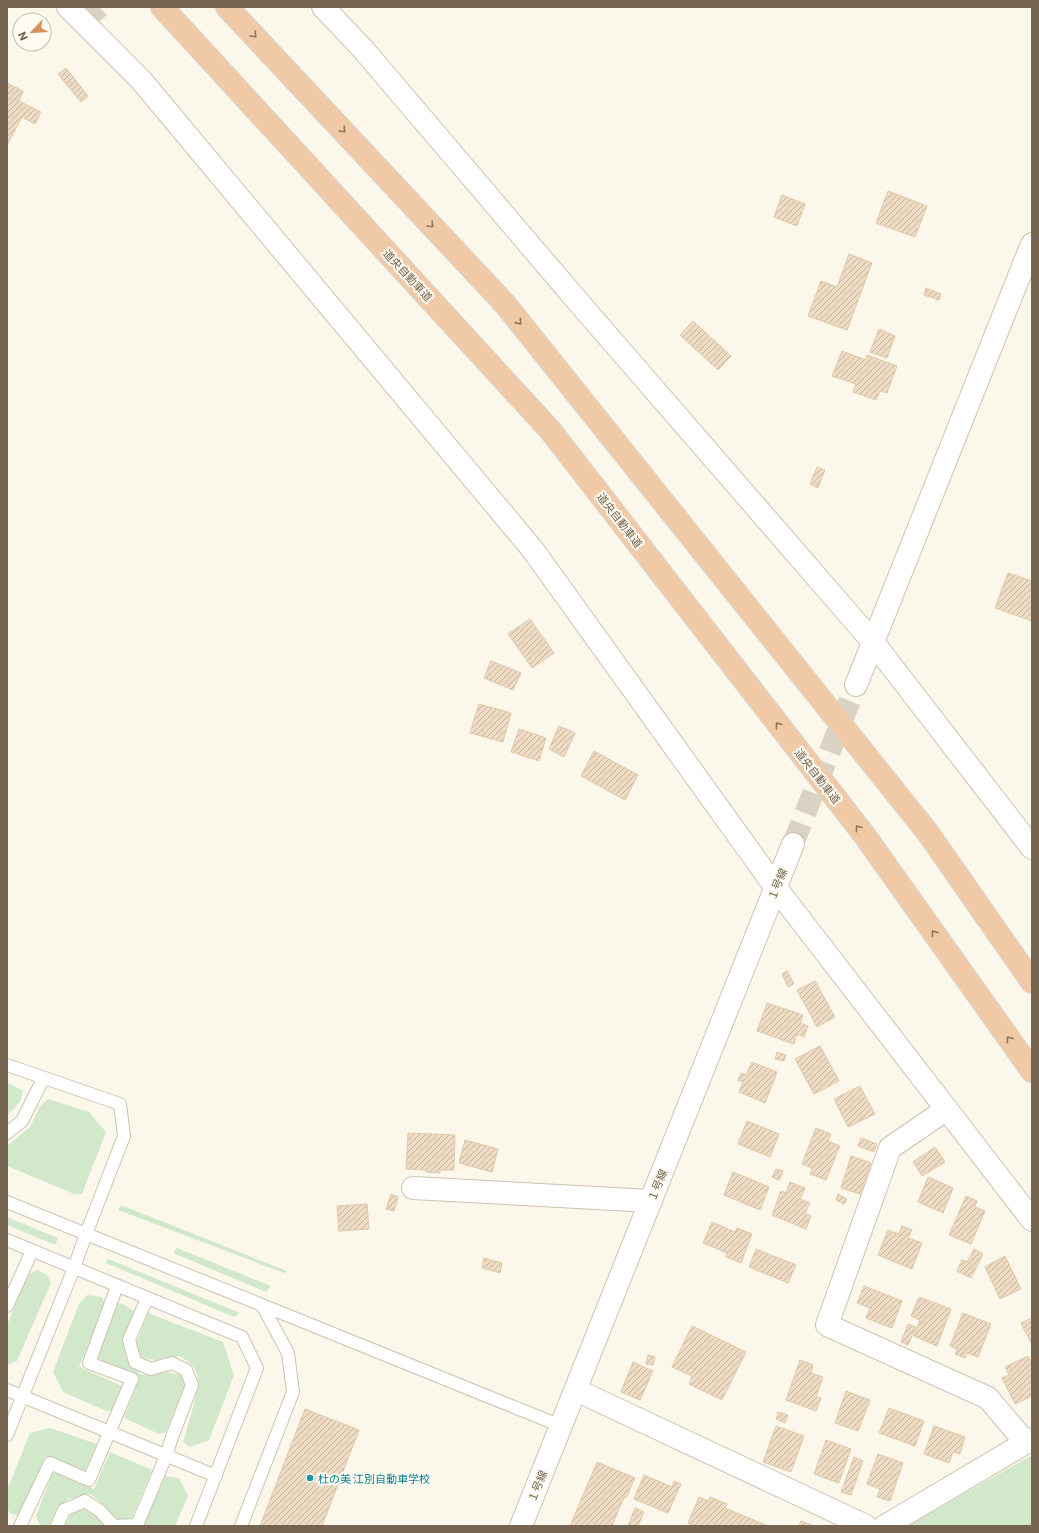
<svg xmlns="http://www.w3.org/2000/svg" width="1039" height="1533" viewBox="0 0 1039 1533" font-family="Commissioner,'Noto Sans JP',sans-serif">
	<defs>
		<pattern id="building-hatch" width="6" height="6" patternUnits="userSpaceOnUse"><rect width="6" height="6" fill="#eddcc3"/><path d="M-1 1l2-2M0 6l6-6M5 7l2-2" fill="none" stroke="#c5b6a1"/></pattern>
	</defs>
	<rect width="100%" height="100%" fill="#fbf8eb"/>
	<path fill="#d1e9ca" d="M7,1082L23,1091L20,1102L7,1116Z
		M48,1099L89,1112L106,1132L82,1194H74L7,1166V1146L30,1127L40,1106Z
		M121,1205L287,1271L284,1273L118,1210Z
		M7,1217L58,1238L55,1245L7,1225Z
		M177,1248L271,1286L266,1292L173,1253Z
		M108,1259L240,1313L234,1317L106,1263Z
		M37,1270L47,1275L51,1283L17,1361L7,1365V1325L27,1276Z
		M87,1295L102,1297L105,1304L79,1367L122,1386L113,1410L106,1411L63,1392L53,1372L79,1304Z
		M118,1303L123,1304L135,1312L127,1337L128,1361L141,1375L167,1372L181,1375L186,1384L166,1432L159,1434L124,1418L139,1380L96,1357Z
		M148,1313L223,1342L234,1375L209,1440L190,1447L183,1442C187,1427 201,1388 197,1374C194,1365 187,1361 180,1356L155,1360L141,1358L136,1344Z
		M50,1428L97,1444L84,1472L45,1457L21,1515L10,1514L7,1508V1490L30,1433Z
		M110,1452L152,1470L132,1517L127,1521L114,1519L105,1506L90,1494L68,1499L57,1512L49,1526L40,1525L36,1516L53,1472L94,1489Z
		M1032,1455V1526H907Z
		M165,1476L179,1478L188,1496L175,1526H139L150,1511Z
		M89,1508L105,1526H65L71,1513Z"/>
	<path fill="url(#building-hatch)" stroke="#e0c8a6" d="M66,68L88,96L81,102L58,74Z
		M7,83L23,91L19,101L41,112L35,124L22,117L7,145Z
		M888,191L927,206L915,237L876,223Z
		M782,195L805,204L797,226L774,217Z
		M849,254L872,263L847,330L808,316L821,281L837,287Z
		M926,288L941,294L939,300L924,295Z
		M693,321L731,356L718,370L680,335Z
		M879,329L895,336L887,358L870,352Z
		M842,351L866,360L867,355L897,366L887,393L880,391L876,400L853,392L856,384L832,376Z
		M817,467L825,470L818,488L810,484Z
		M1008,573L1032,581V621L995,608Z
		M530,619L554,653L532,668L508,634Z
		M491,661L521,673L513,690L484,678Z
		M479,704L511,713L503,742L470,733Z
		M559,726L575,733L564,757L549,749Z
		M519,729L546,738L539,761L511,752Z
		M594,751L638,775L625,800L581,776Z
		M787,971L794,984L788,987L782,974Z
		M815,981L835,1017L817,1027L797,990Z
		M767,1003L803,1015L800,1023L808,1026L804,1037L797,1034L794,1044L757,1031Z
		M820,1046L839,1081L814,1094L795,1059Z
		M777,1052L786,1055L784,1061L775,1059Z
		M752,1062L777,1072L765,1103L739,1092L743,1082L738,1080L741,1073L746,1075Z
		M860,1086L875,1114L848,1127L834,1099Z
		M747,1121L779,1134L770,1157L738,1144Z
		M816,1128L831,1134L828,1141L840,1146L826,1180L810,1174L812,1168L802,1164Z
		M408,1133L455,1135L454,1170H440V1173L426,1172V1170L406,1169Z
		M861,1138L877,1144L874,1152L858,1146Z
		M465,1140L498,1149L492,1172L459,1163Z
		M935,1147L945,1162L922,1176L913,1162Z
		M851,1156L871,1163L860,1194L841,1188Z
		M776,1169L783,1171L779,1180L772,1177Z
		M733,1172L769,1187L760,1210L724,1195Z
		M928,1177L953,1188L943,1213L918,1202Z
		M790,1182L805,1188L800,1199L810,1203L805,1213L811,1216L806,1229L772,1215L781,1191L786,1193Z
		M391,1194L398,1197L394,1211L386,1209Z
		M838,1194L847,1199L844,1204L836,1200Z
		M966,1196L977,1201L975,1207L985,1211L971,1244L949,1235Z
		M367,1204L369,1229L339,1231L337,1206Z
		M712,1222L735,1232L737,1228L752,1234L741,1263L726,1257L727,1253L703,1243Z
		M902,1226L912,1230L908,1238L922,1243L912,1269L878,1255L888,1230L899,1234Z
		M756,1249L796,1265L788,1283L749,1267Z
		M974,1249L983,1254L971,1278L957,1271L962,1260L967,1262Z
		M1005,1256L1021,1289L1000,1299L985,1267Z
		M484,1258L502,1263L500,1273L482,1268Z
		M864,1286L902,1301L892,1328L866,1318L870,1308L857,1303Z
		M919,1297L951,1309L937,1346L914,1336L920,1320L911,1316Z
		M963,1313L991,1324L978,1357L967,1353L965,1358L955,1354L957,1349L950,1346Z
		M1032,1318V1345L1021,1323Z
		M908,1324L916,1327L908,1345L901,1342Z
		M692,1326L746,1352L722,1400L689,1384L692,1376L672,1367Z
		M648,1355L655,1357L653,1365L646,1364Z
		M1028,1356L1032,1363V1396L1015,1404L1002,1378L1009,1375L1005,1367Z
		M800,1360L813,1365L811,1373L823,1377L816,1397L821,1398L816,1411L786,1400Z
		M633,1362L653,1371L640,1400L621,1392Z
		M846,1391L870,1400L858,1431L835,1423Z
		M889,1408L924,1421L915,1446L879,1433Z
		M305,1409L359,1430L322,1526H260Z
		M778,1412L788,1415L785,1423L776,1419Z
		M776,1426L804,1436L791,1472L763,1462Z
		M934,1426L965,1437L960,1454L953,1452L949,1463L924,1454Z
		M826,1440L851,1449L839,1483L814,1474Z
		M878,1454L903,1463L890,1501L877,1497L880,1489L867,1484Z
		M854,1457L863,1461L851,1495L841,1492Z
		M597,1462L635,1478L626,1498L624,1497L612,1526H570Z
		M644,1475L672,1487L674,1481L681,1484L668,1513L634,1499Z
		M699,1497L708,1501L710,1497L727,1504L725,1508L768,1526H695L688,1523Z
		M635,1508L644,1512L638,1526H628Z
		M801,1521L814,1526H799Z"/>
	<g fill="none" stroke-linecap="round" stroke-linejoin="round">
		<path stroke="#dad3c4" stroke-width="22" stroke-dasharray="22 11" stroke-linecap="butt" d="M84,22L99,7"/>
		<path stroke="#dad3c4" stroke-width="22" stroke-dasharray="22 11" stroke-linecap="butt" d="M793,844L856,685"/>
		<defs>
			<path id="lane" d="M7,1065L120,1104L124,1136L86,1234L74,1268L7,1435
				M7,1133L22,1121L43,1079
				M7,1202L262,1305L288,1353L293,1392L241,1526
				M7,1240L242,1337L257,1368L196,1526
				M262,1305L561,1426
				M7,1306L32,1251
				M7,1390L216,1476
				M20,1526L50,1463L89,1480L132,1379L89,1363L117,1286
				M57,1526L64,1510L85,1501L100,1511L114,1526L137,1525L166,1456L172,1437L192,1385L186,1370L172,1363L151,1369L135,1362L129,1340L147,1298"/>
			<path id="street" d="M68,7L141,80L533,550L776,888L1032,1220
				M323,7L362,48L574,297L873,642L1032,848
				M947,1109L890,1148L827,1325L988,1398L1026,1443
				M413,1188L651,1201
				M576,1390L866,1526
				M885,1526L1032,1439"/>
			<path id="secondary" d="M856,685L1032,244
				M521,1526L793,844"/>
			<path id="highway" d="M162,7L550,430L865,836L1032,1071
				M227,7L505,304L928,833L1032,982"/>
		</defs>
		<use href="#lane" stroke="#cdc3b1" stroke-width="14"/>
		<use href="#street" stroke="#cdc3b1" stroke-width="24"/>
		<use href="#secondary" stroke="#d0c4af" stroke-width="24"/>
		<use href="#highway" stroke="#d8d4ce" stroke-width="24"/>
		<use href="#lane" stroke="#fff" stroke-width="12"/>
		<use href="#street" stroke="#fff" stroke-width="22"/>
		<use href="#secondary" stroke="#fff" stroke-width="22"/>
		<use href="#highway" stroke="#f0c9a7" stroke-width="22"/>
	</g>
	<defs><path id="oneway-chevron" d="M-2-3.5L2.5 0L-2 3.5" fill="none" stroke-width="1.6" stroke-linecap="round" stroke-linejoin="round"/></defs>
	<g stroke="#8e7861">
		<use href="#oneway-chevron" transform="translate(254 35) rotate(47)"/>
		<use href="#oneway-chevron" transform="translate(343 130) rotate(47)"/>
		<use href="#oneway-chevron" transform="translate(431 225) rotate(47)"/>
		<use href="#oneway-chevron" transform="translate(519 322) rotate(51)"/>
		<use href="#oneway-chevron" transform="translate(778 725) rotate(-128)"/>
		<use href="#oneway-chevron" transform="translate(858 828) rotate(-128)"/>
		<use href="#oneway-chevron" transform="translate(934 933) rotate(-126)"/>
		<use href="#oneway-chevron" transform="translate(1009 1039) rotate(-126)"/>
	</g>
	<circle fill="#0f9aa8" stroke="#fefbf2" stroke-width="1.5" cx="310" cy="1478" r="4"/>
	<g text-anchor="middle" dominant-baseline="central" stroke-width="4" stroke-linejoin="round" paint-order="stroke">
		<g font-size="11" fill="#75644f" stroke="#fefbf2">
			<text transform="translate(408 275) rotate(47)">道央自動車道</text>
			<text transform="translate(620 520) rotate(52)">道央自動車道</text>
			<text transform="translate(818 776) rotate(52)">道央自動車道</text>
			<text transform="translate(777 884) rotate(-68)">１号線</text>
			<text transform="translate(657 1185) rotate(-68)">１号線</text>
			<text transform="translate(537 1486) rotate(-68)">１号線</text>
		</g>
		<g font-size="11" fill="#0d838f" stroke="#fefbf2" text-anchor="start">
			<text x="318" y="1478">杜の美 江別自動車学校</text>
		</g>
	</g>
	<rect width="1039" height="1533" fill="none" stroke="#75644f" stroke-width="16"/>
	<g transform="translate(32 32) rotate(245)"><circle r="19" fill="#fefbf2" stroke="#c7bfb1"/>
	<path d="M0-3L7 15L0 10L-7 15Z" fill="#db905a"/>
	<text y="-6" font-size="11" font-weight="bold" text-anchor="middle" fill="#75644f">N</text>
	</g>
</svg>
